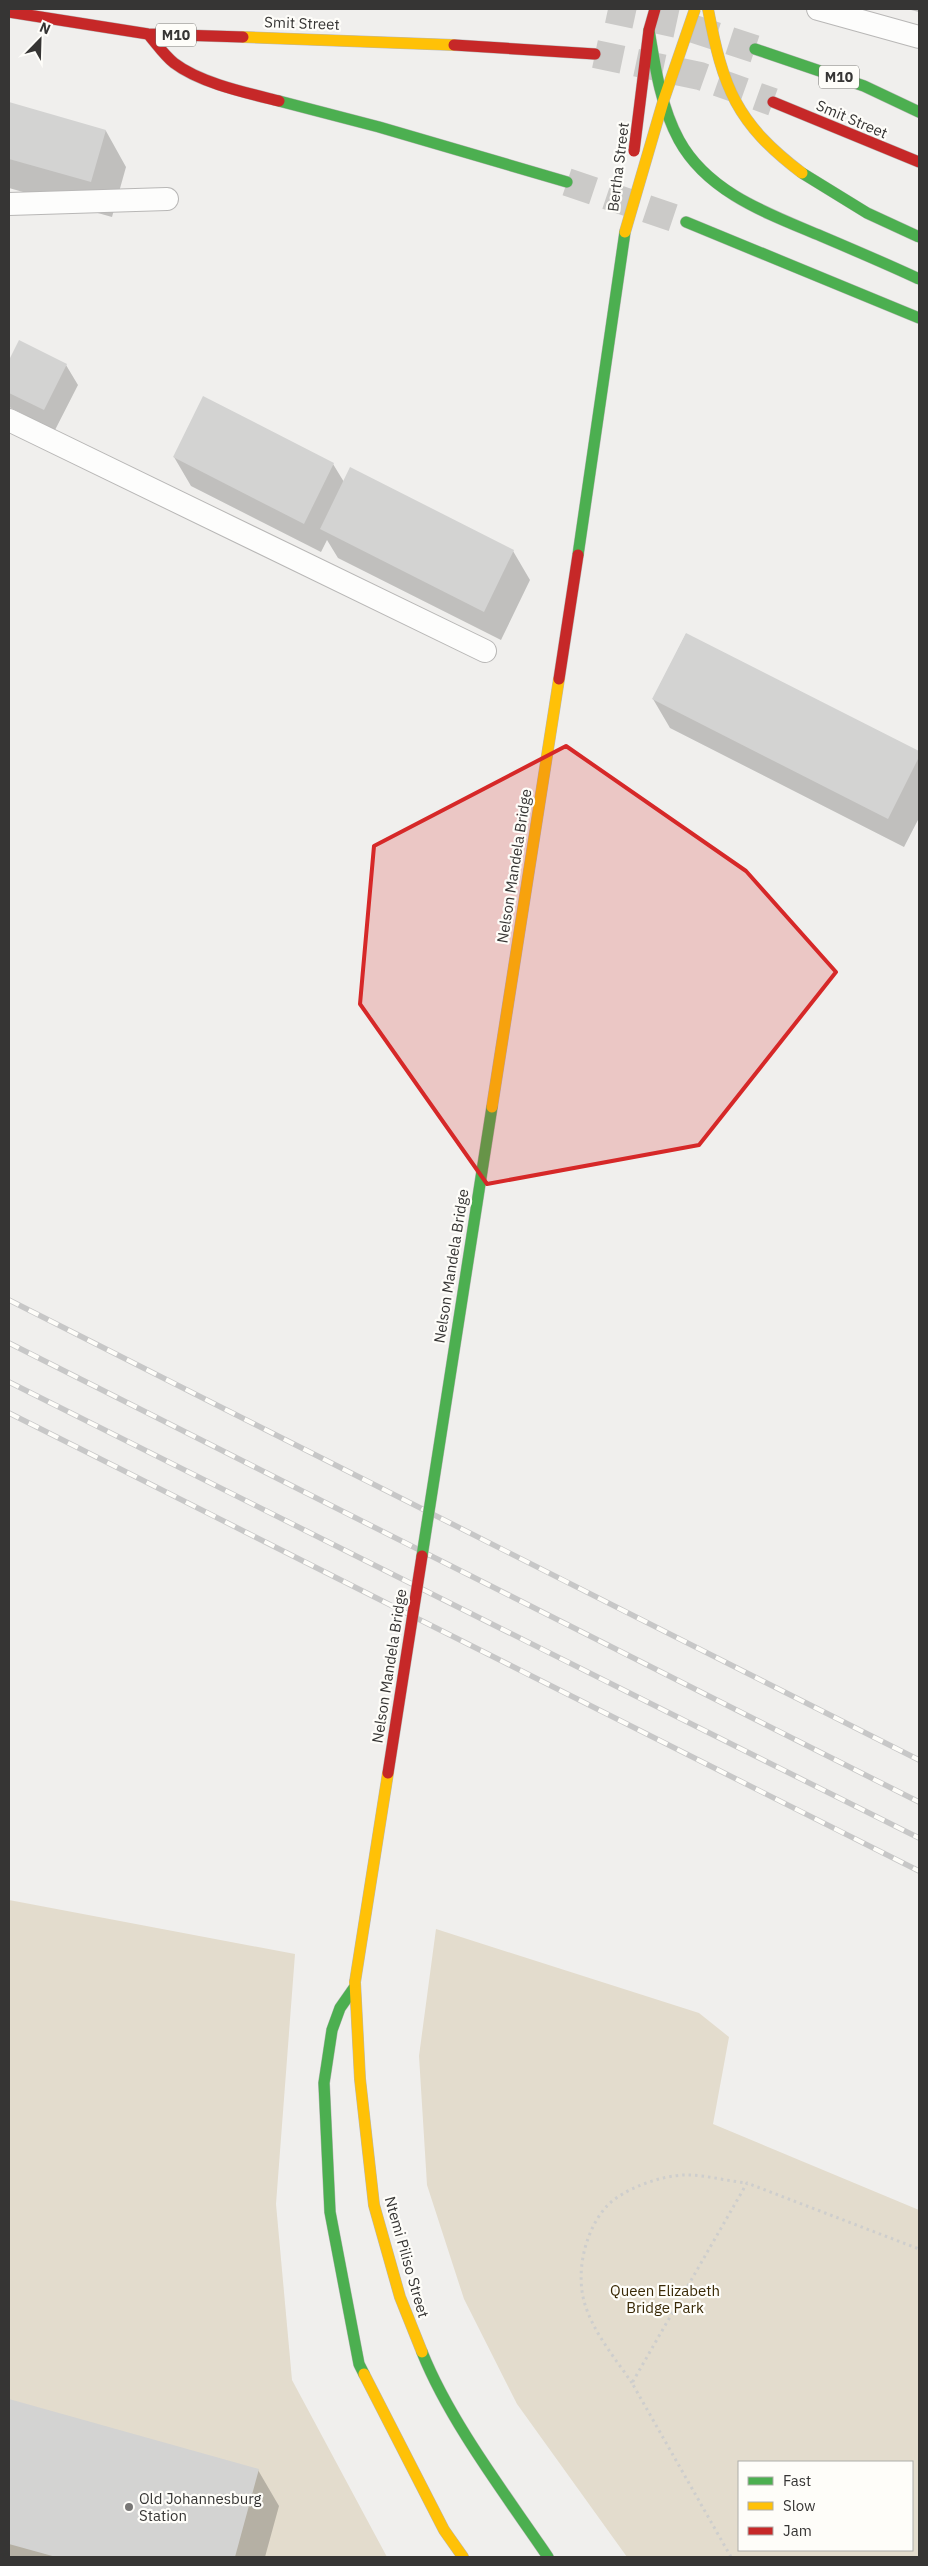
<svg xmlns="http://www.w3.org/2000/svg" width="928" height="2566" viewBox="0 0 928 2566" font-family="'IBM Plex Sans',sans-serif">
	<rect width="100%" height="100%" fill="#f0efed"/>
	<path fill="#e3dccd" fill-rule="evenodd" d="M9,1900L295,1954L276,2204L292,2380L387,2557H9Z
		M436,1929L699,2013L729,2037L713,2124L919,2210V2557H627L517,2404L464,2299L427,2185L419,2056ZM739,2462H912V2550H739Z"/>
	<path fill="#0003" d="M907,9H919V12Z
		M9,104L106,131L126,167L112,217L9,188Z
		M20,342L66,365L78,385L55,430L9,407V363Z
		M174,457L333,464L344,482L513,551L530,580L501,640L338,558L327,540L321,552L191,486Z
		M686,634L919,752V818L904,847L670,728L653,699Z
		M9,2400L258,2470L279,2506L265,2557H9Z"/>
	<path fill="#d3d3d2" d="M9,102L106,130L91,182L9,159Z
		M19,340L67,364L44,410L9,393V360Z
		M203,396L334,463L304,524L173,457Z
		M350,467L514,550L484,612L320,529Z
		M686,633L919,751V757L888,819L652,699Z
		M9,2399L259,2469L235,2557H56L9,2544Z"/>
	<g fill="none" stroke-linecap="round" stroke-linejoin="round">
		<path stroke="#cbcac8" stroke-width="28" stroke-dasharray="28 14" stroke-linecap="butt" d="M608,9L682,25L755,49
			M595,54L700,76L773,102
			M567,182L686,222"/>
		<defs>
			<path id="lane" d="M818,9L919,37
				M9,204L167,199
				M9,420L485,651"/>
			<path id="fast" d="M755,49L864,86L919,112
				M279,101L379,127L567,182
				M686,222L919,318
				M578,555L625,232
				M354,1988L340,2008L332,2030L324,2083L330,2212L359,2364L364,2374
				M422,2352C450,2422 506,2495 548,2557"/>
			<path id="slow" d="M243,37L454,45
				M355,1982L360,2079L374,2205L400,2297L422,2352
				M364,2374L444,2530L463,2557"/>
			<path id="jam" d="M9,12L148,34L243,37
				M148,34C156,43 164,55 174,63C200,83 247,93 279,101
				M454,45L595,54
				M773,102L919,162"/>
		</defs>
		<use href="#lane" stroke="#b8b7b6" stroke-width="24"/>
		<use href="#fast" stroke="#b8b7b6" stroke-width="12"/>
		<use href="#slow" stroke="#b8b7b6" stroke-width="12"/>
		<use href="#jam" stroke="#b8b7b6" stroke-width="12"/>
		<path stroke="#cececd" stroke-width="3" stroke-dasharray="2.5 4" stroke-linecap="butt" d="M632,2383C615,2358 592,2331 584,2301C576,2271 585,2231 606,2207C622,2189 662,2175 686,2175C706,2175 727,2181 747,2183
			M731,2557L632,2383L747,2183L919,2249"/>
		<use href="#lane" stroke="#fdfdfc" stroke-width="22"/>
		<use href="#fast" stroke="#4caf50" stroke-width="11"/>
		<use href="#slow" stroke="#ffc107" stroke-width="11"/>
		<use href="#jam" stroke="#c62828" stroke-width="11"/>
		<defs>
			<path id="rail" d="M9,1300L919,1760
				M9,1343L919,1802
				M9,1382L919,1838
				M9,1413L919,1871"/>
		</defs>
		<use href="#rail" stroke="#c7c7c7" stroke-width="5.5"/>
		<use href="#rail" stroke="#fefdf9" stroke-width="4" stroke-dasharray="11" stroke-linecap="butt"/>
		<defs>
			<path id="fast-bridge" d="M649,30C655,67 661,107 679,140C708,193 769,214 821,236C854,250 887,264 919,279
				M802,173L867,213L919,237
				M422,1556L492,1107"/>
			<path id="slow-bridge" d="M708,9C723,88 736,123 802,173
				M625,232L663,102L695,9
				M492,1107L559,679
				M355,1982L388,1773"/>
			<path id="jam-bridge" d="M634,151L649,30L655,9
				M559,679L578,555
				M388,1773L422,1556"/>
		</defs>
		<use href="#fast-bridge" stroke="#b8b7b6" stroke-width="12" stroke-linecap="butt"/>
		<use href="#slow-bridge" stroke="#b8b7b6" stroke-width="12" stroke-linecap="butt"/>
		<use href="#jam-bridge" stroke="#b8b7b6" stroke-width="12" stroke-linecap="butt"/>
		<use href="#fast-bridge" stroke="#4caf50" stroke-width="11"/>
		<use href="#slow-bridge" stroke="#ffc107" stroke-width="11"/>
		<use href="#jam-bridge" stroke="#c62828" stroke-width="11"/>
	</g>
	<path fill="#d62828" fill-opacity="0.2" stroke="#d62828" stroke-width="4" stroke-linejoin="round" d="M566,746L746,871L836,972L699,1145L487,1184L360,1004L374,846Z"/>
	<circle fill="#777675" stroke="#fefdf9" stroke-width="2" cx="129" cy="2507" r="5"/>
	<g text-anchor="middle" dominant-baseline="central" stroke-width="4.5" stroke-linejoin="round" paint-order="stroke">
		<g fill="#fefdf9" stroke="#72716f" stroke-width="1">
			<rect x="156" y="23.5" width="40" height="23" rx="4"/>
			<rect x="819" y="65.5" width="40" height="23" rx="4"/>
		</g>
		<g font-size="14" font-weight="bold" fill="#363534">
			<text x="176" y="35">M10</text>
			<text x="839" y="77">M10</text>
		</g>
		<g font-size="15" fill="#363534" stroke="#fefdf9">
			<text transform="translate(302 23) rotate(2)">Smit Street</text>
			<text transform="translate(852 119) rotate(23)">Smit Street</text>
			<text transform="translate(618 167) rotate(-83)">Bertha Street</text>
			<text transform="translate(514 866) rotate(-81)">Nelson Mandela Bridge</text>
			<text transform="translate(451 1266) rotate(-81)">Nelson Mandela Bridge</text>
			<text transform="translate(389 1666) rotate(-81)">Nelson Mandela Bridge</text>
			<text transform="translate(407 2257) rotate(74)">Ntemi Piliso Street</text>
		</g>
		<g font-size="15" fill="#392906" stroke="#fefdf9">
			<text x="665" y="2290">Queen Elizabeth<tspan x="665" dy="17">Bridge Park</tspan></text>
		</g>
		<g font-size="15" fill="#363534" stroke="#fefdf9" text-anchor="start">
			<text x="139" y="2498">Old Johannesburg<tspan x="139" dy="17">Station</tspan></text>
		</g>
	</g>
	<rect width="928" height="2566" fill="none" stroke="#363534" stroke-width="20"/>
	<rect x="738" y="2461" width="175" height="90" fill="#fefdf9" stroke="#aeadaa"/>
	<rect x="748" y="2477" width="25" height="8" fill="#4caf50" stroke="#aeadaa"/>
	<text x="783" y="2486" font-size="15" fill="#363534">Fast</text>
	<rect x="748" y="2502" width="25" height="8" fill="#ffc107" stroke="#aeadaa"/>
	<text x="783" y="2511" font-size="15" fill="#363534">Slow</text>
	<rect x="748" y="2527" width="25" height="8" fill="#c62828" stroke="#aeadaa"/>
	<text x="783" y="2536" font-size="15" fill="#363534">Jam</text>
	<g transform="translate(40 40) rotate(23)" stroke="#fefdf9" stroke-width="4" paint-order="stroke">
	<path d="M0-4L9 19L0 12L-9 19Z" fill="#363534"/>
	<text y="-8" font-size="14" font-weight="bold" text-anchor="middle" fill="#363534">N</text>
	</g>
</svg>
